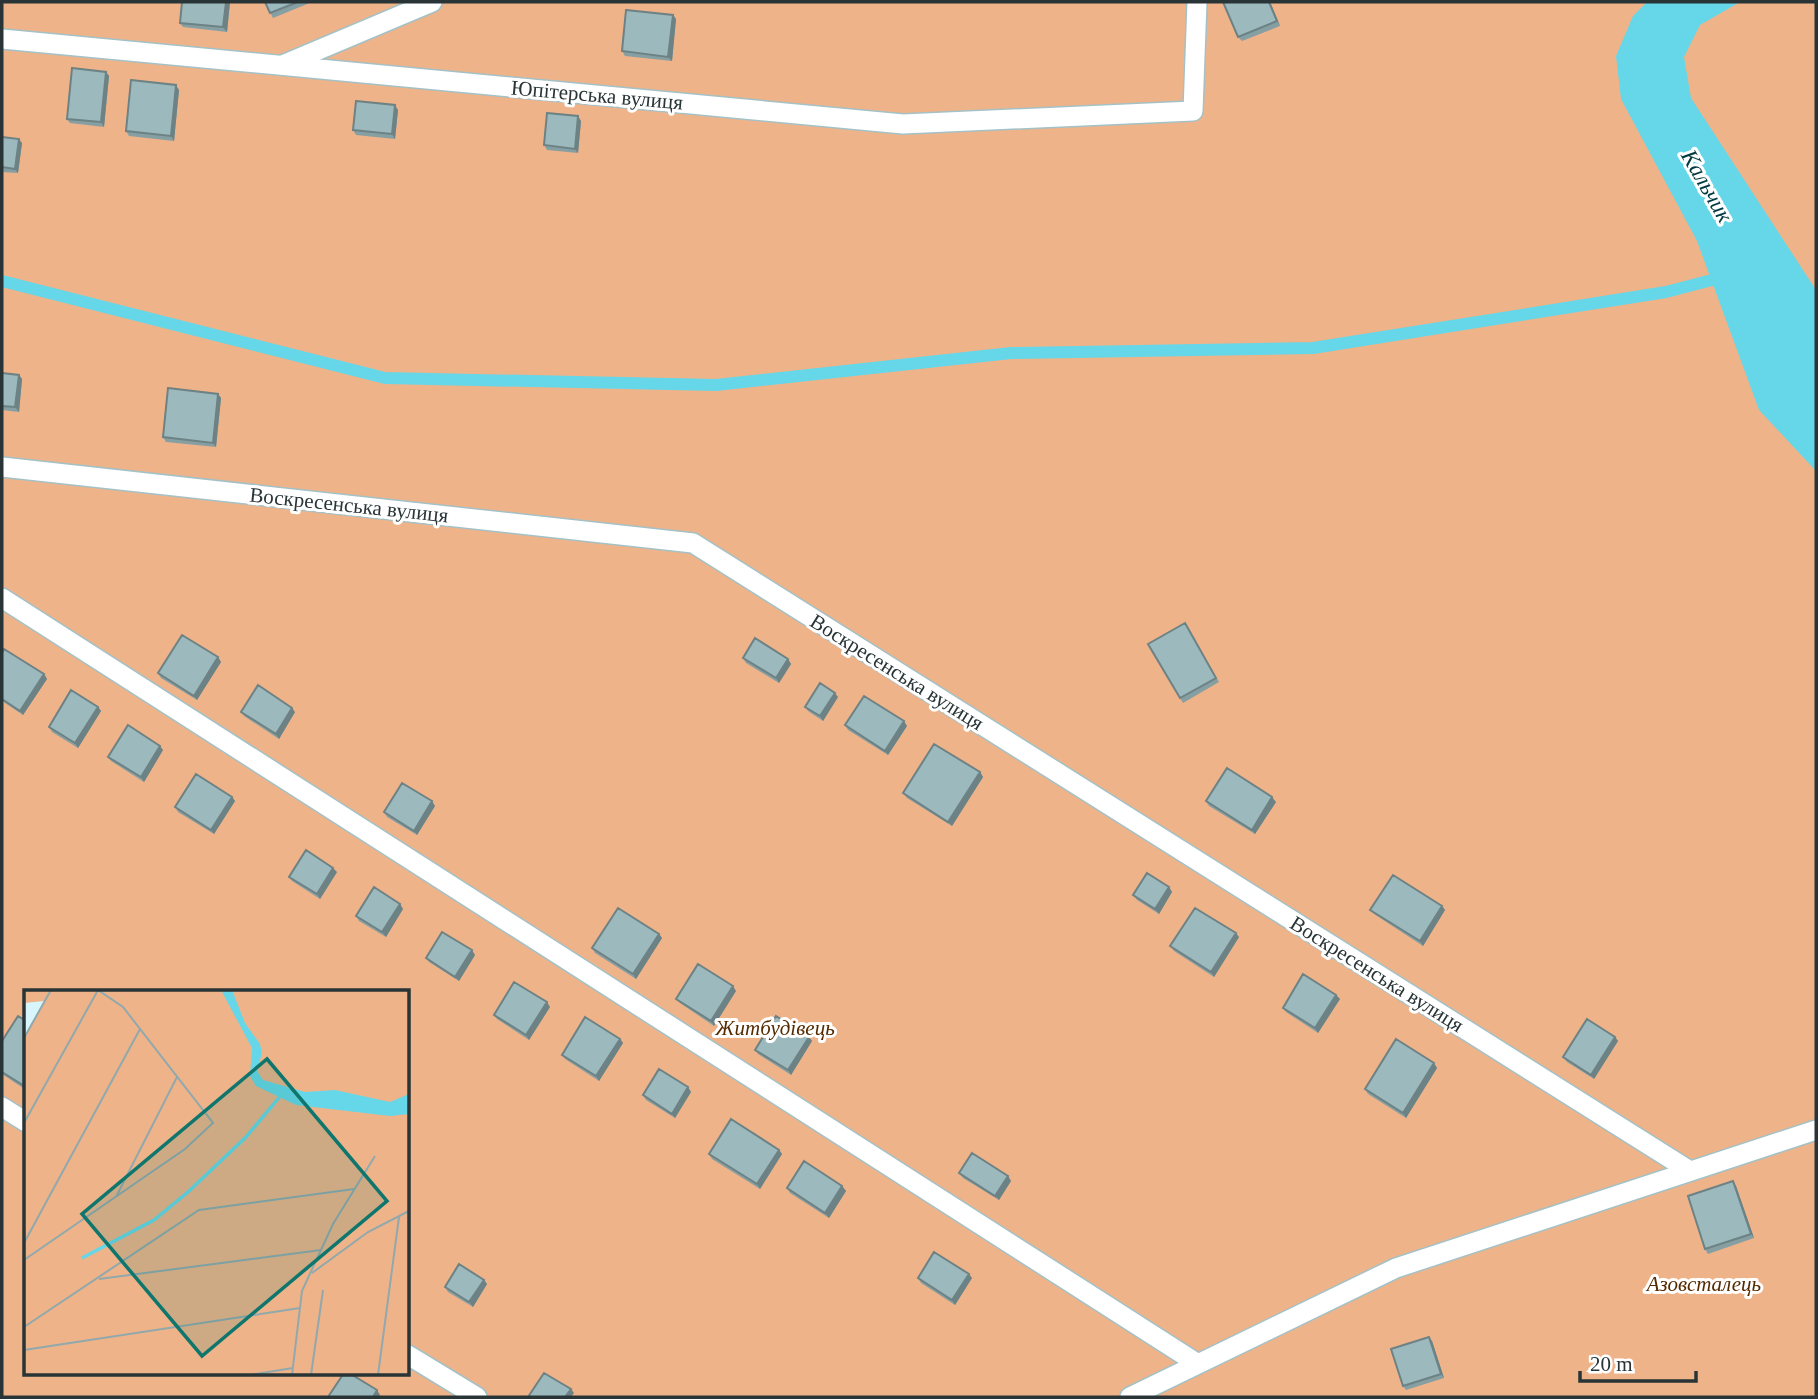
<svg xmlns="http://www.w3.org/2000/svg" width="1818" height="1399" viewBox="0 0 1818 1399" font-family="Georgia,serif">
	<rect width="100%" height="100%" fill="#d7f5fa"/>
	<path fill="#efb389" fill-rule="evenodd" d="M2,2H1816V1397H2ZM26,991H408V1373H26Z"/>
	<path fill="#65d7e8" d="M1647,2H1740L1700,25L1684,57L1691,98L1816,290V471L1759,410L1697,241L1621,99L1616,56L1633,16Z"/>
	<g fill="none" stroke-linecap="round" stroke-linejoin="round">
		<path stroke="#65d7e8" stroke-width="12" d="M2,281L385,378L716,385L1011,353L1313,348L1666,292L1727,276"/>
		<defs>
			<path id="service" d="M2,39L903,124L1193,111L1197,2
				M285,64L432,2
				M2,467L693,543L1690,1171
				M2,598L1198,1364
				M2,1107L26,1122
				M408,1355L477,1397
				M1130,1397L1396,1268L1816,1130"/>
		</defs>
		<use href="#service" stroke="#a4c1c6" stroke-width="22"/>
		<use href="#service" stroke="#fff" stroke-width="19"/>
	</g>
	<path fill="#869fa3" d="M182,2H230L227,32L183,27L180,23Z
		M265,2H312L273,18Z
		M1223,2H1270L1280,26L1242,41L1238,37Z
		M673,15L676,19L672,61L625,56L622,51Z
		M106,72L109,76L104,127L70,123L67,119Z
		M179,90L174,141L129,136L126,131Z
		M398,110L395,139L356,135L353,130Z
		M581,121L578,153L547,150L544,145Z
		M2,137L22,143L18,173L2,172Z
		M2,373L19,375L22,379L19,412L2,410Z
		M218,394L221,398L216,447L166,442L163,437Z
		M1188,628L1219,682L1183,703L1180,698Z
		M2,653L44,674L47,679L23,715L2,701Z
		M218,657L221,662L197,700L161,678L158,673Z
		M743,658L788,659L791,664L779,683L746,663Z
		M838,697L823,721L808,711L805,707Z
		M98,707L101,711L78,748L52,732L49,727Z
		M241,712H295L279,739L244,716Z
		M845,725L907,726L888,755L848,730Z
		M163,750L144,782L111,761L108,757Z
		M980,772L983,777L952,826L907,798L903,793Z
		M232,797L235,801L214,834L178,812L175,807Z
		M1206,801L1276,802L1255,834L1209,806Z
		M435,806L417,835L387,817L384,812Z
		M337,872L320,899L292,881L289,877Z
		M1169,887L1172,892L1159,914L1137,900L1133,895Z
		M400,904L403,909L386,937L359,921L356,916Z
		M1442,906L1445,910L1423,946L1374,914L1370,910Z
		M659,934L662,938L636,979L595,953L592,948Z
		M1239,937L1214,977L1174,951L1170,946Z
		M475,955L459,981L429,962L426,958Z
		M736,991L714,1026L680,1003L676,999Z
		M1336,995L1340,999L1318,1033L1286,1012L1283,1008Z
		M550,1007L529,1040L497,1019L494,1015Z
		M26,1021V1090L2,1074V1041Z
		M809,1037L812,1041L791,1075L758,1054L755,1050Z
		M1615,1037L1618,1041L1594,1079L1567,1062L1563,1057Z
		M620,1039L623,1043L599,1081L565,1059L562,1055Z
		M1434,1063L1437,1068L1406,1118L1368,1094L1365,1089Z
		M688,1087L691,1092L675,1118L646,1100L643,1095Z
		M779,1150L782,1154L760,1189L712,1159L709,1154Z
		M959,1173L1008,1176L1011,1181L999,1200L963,1178Z
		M1733,1181L1736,1186L1754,1238L1708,1254L1705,1249Z
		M842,1186L846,1191L829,1218L790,1193L787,1188Z
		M918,1278H972L955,1305L921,1283Z
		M484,1280L487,1284L473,1307L448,1292L445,1287Z
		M1432,1341L1444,1378L1406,1390L1403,1386Z"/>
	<path fill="#6d8284" d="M226,2H230L227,32L223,27Z
		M1269,2H1270L1280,26L1277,21Z
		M673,15L676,19L672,61L668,57Z
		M106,72L109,76L104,127L101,122Z
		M176,85L179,90L174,141L171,136Z
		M395,105L398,110L395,139L392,134Z
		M578,116L581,121L578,153L575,149Z
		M19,139L22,143L18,173L15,169Z
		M19,375L22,379L19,412L15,407Z
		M218,394L221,398L216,447L213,443Z
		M218,657L221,662L197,700L194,696Z
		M788,659L791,664L779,683L776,678Z
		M44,674L47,679L23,715L20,711Z
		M835,693L838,697L823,721L820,716Z
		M98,707L101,711L78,748L75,743Z
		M292,708L295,712L279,739L276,734Z
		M904,721L907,726L888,755L885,751Z
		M160,746L163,750L144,782L141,777Z
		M980,772L983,777L952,826L948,822Z
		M232,797L235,801L214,834L211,830Z
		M1272,797L1276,802L1255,834L1252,830Z
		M432,801L435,806L417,835L414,831Z
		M333,868L337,872L320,899L317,894Z
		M1169,887L1172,892L1159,914L1155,909Z
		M400,904L403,909L386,937L382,932Z
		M1442,906L1445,910L1423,946L1420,941Z
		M1236,933L1239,937L1214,977L1211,972Z
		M659,934L662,938L636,979L633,974Z
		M472,950L475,955L459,981L455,977Z
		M733,986L736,991L714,1026L711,1021Z
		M1336,995L1340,999L1318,1033L1315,1028Z
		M547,1002L550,1007L529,1040L526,1035Z
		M809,1037L812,1041L791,1075L788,1070Z
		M1615,1037L1618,1041L1594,1079L1591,1075Z
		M620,1039L623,1043L599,1081L596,1076Z
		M1434,1063L1437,1068L1406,1118L1403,1113Z
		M688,1087L691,1092L675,1118L672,1114Z
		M779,1150L782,1154L760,1189L757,1184Z
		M1008,1176L1011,1181L999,1200L995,1196Z
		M1733,1181L1736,1186L1754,1238L1751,1234Z
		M842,1186L846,1191L829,1218L825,1213Z
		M969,1274L972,1278L955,1305L952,1300Z
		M484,1280L487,1284L473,1307L469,1302Z
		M1429,1337L1432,1341L1444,1378L1441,1374Z
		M571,1389L574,1393L571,1397H565Z
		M377,1390L380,1395L379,1397H373Z"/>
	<path fill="#9cb9bd" stroke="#6d8284" stroke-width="2" d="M182,2H226L223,27L180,23Z
		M265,2H298L270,13Z
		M1223,2H1269L1277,21L1238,37Z
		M626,10L673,15L668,57L622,51Z
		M72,68L106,72L101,122L67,119Z
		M131,80L176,85L171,136L126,131Z
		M356,101L395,105L392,134L353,130Z
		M547,113L578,116L575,149L544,145Z
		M2,137L19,139L15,169L2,167Z
		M2,373L19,375L15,407L2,406Z
		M168,388L218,394L213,443L163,437Z
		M1185,623L1216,678L1180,698L1148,644Z
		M182,635L218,657L194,696L158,673Z
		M755,638L788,659L776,678L743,658Z
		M4,649L44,674L20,711L2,699V653Z
		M820,683L835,693L820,716L805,707Z
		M258,685L292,708L276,734L241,712Z
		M71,690L98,707L75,743L49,727Z
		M864,696L904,721L885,751L845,725Z
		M128,725L160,746L141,777L108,757Z
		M934,744L980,772L948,822L903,793Z
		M1227,768L1272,797L1252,830L1206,801Z
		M196,774L232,797L211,830L175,807Z
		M402,783L432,801L414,831L384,812Z
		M306,850L333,868L317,894L289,877Z
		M1147,873L1169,887L1155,909L1133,895Z
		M1393,875L1442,906L1420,941L1370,910Z
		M374,887L400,904L382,932L356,916Z
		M618,908L659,934L633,974L592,948Z
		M1195,908L1236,933L1211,972L1170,946Z
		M442,932L472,950L455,977L426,958Z
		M698,964L733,986L711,1021L676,999Z
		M1303,974L1336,995L1315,1028L1283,1008Z
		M514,982L547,1002L526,1035L494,1015Z
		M18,1016L26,1021V1087L2,1072V1041Z
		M776,1016L809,1037L788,1070L755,1050Z
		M585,1017L620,1039L596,1076L562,1055Z
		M1587,1019L1615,1037L1591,1075L1563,1057Z
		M1396,1039L1434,1063L1403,1113L1365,1089Z
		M659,1069L688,1087L672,1114L643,1095Z
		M731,1119L779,1150L757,1184L709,1154Z
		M972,1153L1008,1176L995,1196L959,1173Z
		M804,1161L842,1186L825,1213L787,1188Z
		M1733,1181L1751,1234L1705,1249L1688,1196Z
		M934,1252L969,1274L952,1300L918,1278Z
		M459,1264L484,1280L469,1302L445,1287Z
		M1429,1337L1441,1374L1403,1386L1391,1349Z
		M344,1373H349L377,1390L373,1397H328Z
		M544,1373L571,1389L565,1397H528Z"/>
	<g text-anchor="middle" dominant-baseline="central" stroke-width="6" stroke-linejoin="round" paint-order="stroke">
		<g font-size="21" fill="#283436" stroke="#fff">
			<text transform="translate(597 95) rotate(5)">Юпітерська вулиця</text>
			<text transform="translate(349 505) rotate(6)">Воскресенська вулиця</text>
			<text transform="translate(897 672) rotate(32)">Воскресенська вулиця</text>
			<text transform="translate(1377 974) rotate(32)">Воскресенська вулиця</text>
		</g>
		<g font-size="21" font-style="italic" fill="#552a00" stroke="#fff">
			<text x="775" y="1028">Житбудівець</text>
			<text x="1704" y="1284">Азовсталець</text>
		</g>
		<g font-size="23" font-style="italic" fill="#013a41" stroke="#fff">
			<text transform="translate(1707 186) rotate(60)">Кальчик</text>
		</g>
	</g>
	<g transform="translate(24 990)">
		<rect width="385" height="385" fill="#d7f5fa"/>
		<path d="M0,0H385V385H0V48L20,11L0,13Z" fill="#efb389"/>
		<path d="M197,0H208L221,33L236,54L238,63L233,81L239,90L281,102L311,100L366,112L385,104V124L366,126L272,115L232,96L226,86L228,58Z" fill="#65d7e8"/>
		<path fill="none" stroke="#65d7e8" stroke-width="3.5" d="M58,268L130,230L164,202L222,147L258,104"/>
		<path fill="none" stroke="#91a8ac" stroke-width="2" d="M0,48L27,0M0,133L74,0M93,205L153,87M0,253L116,39M0,270L161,159L189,133L99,17L74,0M288,283L344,242L385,221M75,289L297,260M0,337L175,220L330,199M0,360L276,318M226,385L269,378M268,385L278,301L309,234L351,166M287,385L299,300M354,385L375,227"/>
		<path fill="#0f766e" fill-opacity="0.15" stroke="#0f766e" stroke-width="3.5" d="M243,69L363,211L178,366L58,224Z"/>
		<rect width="385" height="385" fill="none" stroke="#283436" stroke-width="3.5"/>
	</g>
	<rect width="1818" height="1399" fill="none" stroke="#283436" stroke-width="7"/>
	<path d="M1580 1371v10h116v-10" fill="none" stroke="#283436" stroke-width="3.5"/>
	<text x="1590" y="1371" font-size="21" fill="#283436" stroke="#ffffff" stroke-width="5" paint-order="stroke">20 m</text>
</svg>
